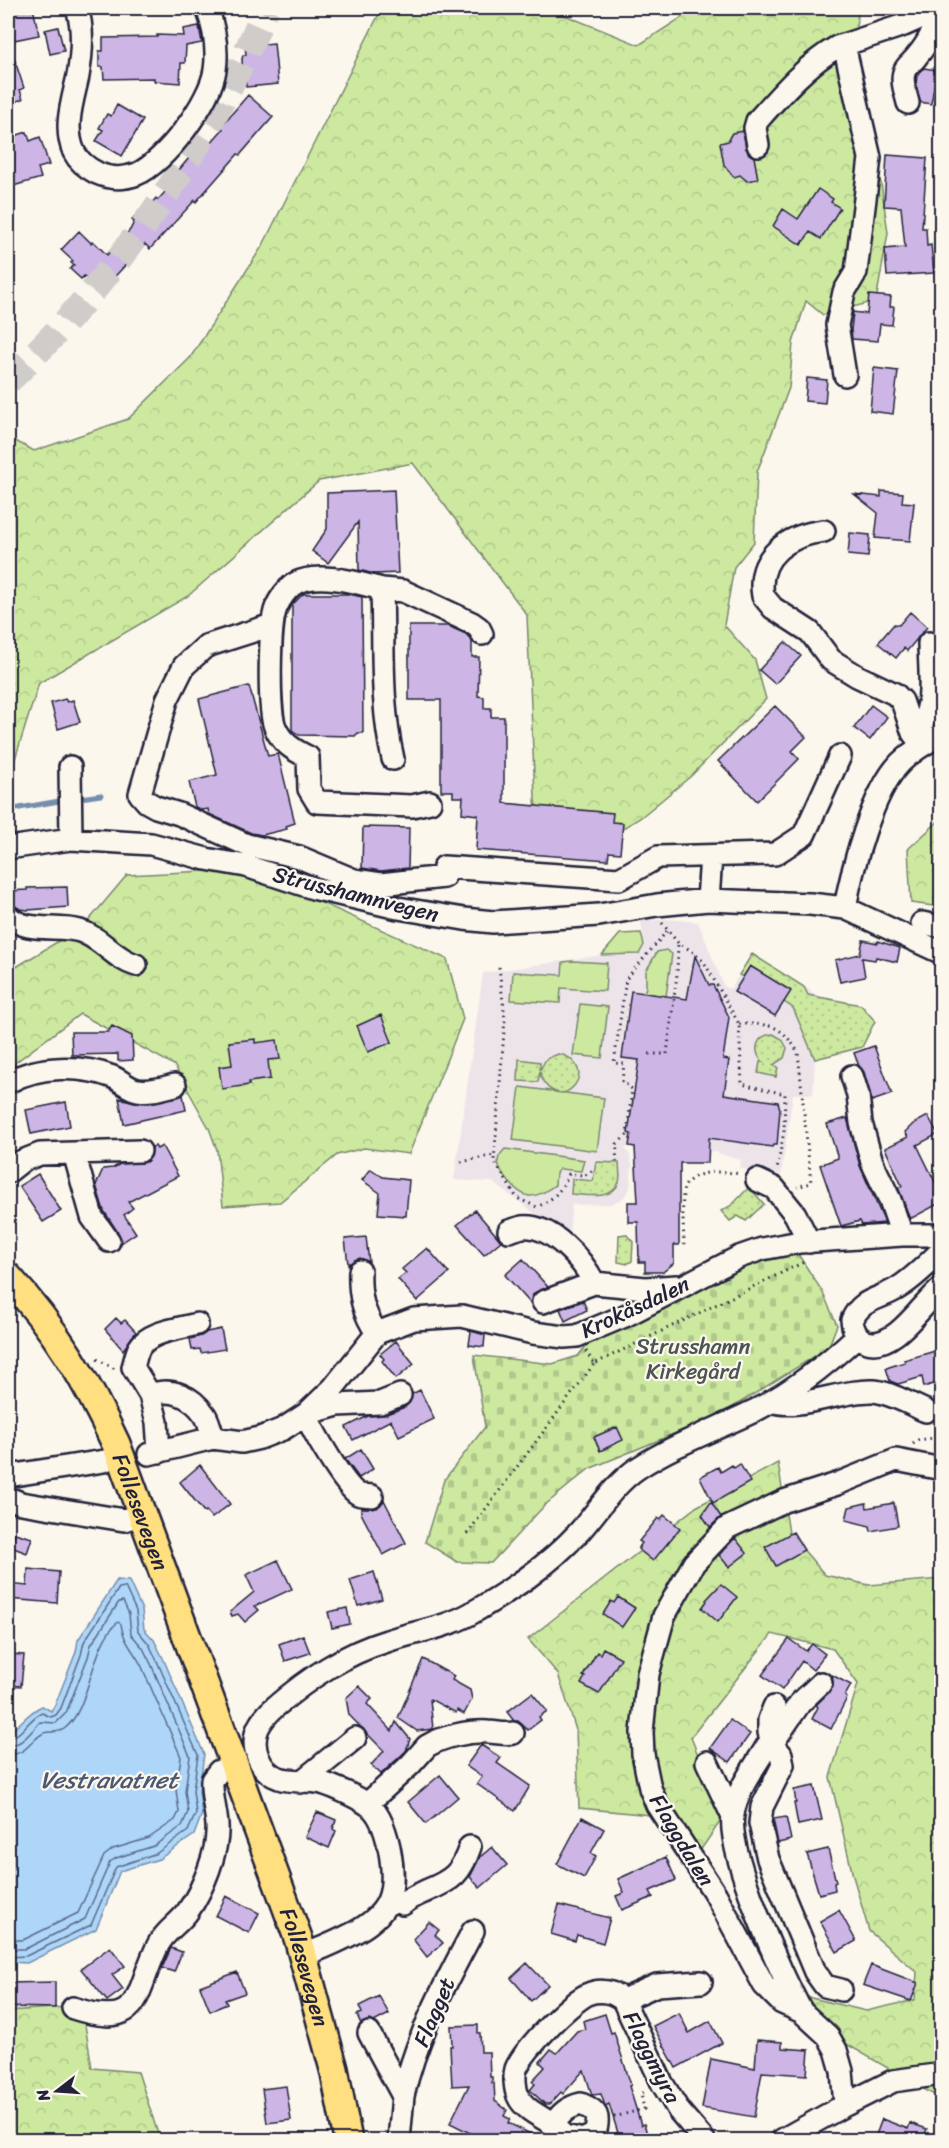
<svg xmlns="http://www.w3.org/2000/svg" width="949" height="2148" viewBox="0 0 949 2148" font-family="Sriracha,sans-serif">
	<defs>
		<pattern id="forest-crowns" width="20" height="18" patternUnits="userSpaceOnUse" patternTransform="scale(1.5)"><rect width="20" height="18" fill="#cde9a0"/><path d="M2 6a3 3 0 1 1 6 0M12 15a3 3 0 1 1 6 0" fill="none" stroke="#b0c88b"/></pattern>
		<pattern id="cemetery-stones" width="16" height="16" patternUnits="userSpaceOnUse" patternTransform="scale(1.5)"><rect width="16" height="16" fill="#cde9a0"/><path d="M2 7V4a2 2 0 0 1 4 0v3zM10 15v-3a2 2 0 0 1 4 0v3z" fill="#b0c88b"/></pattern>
		<pattern id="park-dots" width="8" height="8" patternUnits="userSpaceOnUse" patternTransform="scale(1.5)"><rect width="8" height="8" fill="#cde9a0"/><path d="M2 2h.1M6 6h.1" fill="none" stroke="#b0c88b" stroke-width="1.8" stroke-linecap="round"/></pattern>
	</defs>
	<rect width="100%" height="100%" fill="#fbf7ec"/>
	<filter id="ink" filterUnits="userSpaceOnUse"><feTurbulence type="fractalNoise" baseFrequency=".0167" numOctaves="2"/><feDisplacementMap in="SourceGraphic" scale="12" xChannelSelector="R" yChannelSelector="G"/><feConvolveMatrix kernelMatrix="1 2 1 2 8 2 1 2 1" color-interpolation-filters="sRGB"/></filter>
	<g filter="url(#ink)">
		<path fill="#ede4ea" d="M667,919L698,922L724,986L728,989L731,988L752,954L820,997L860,1005L862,1047L815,1059L813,1094H793L781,1175L739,1168L741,1160L711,1151L673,1152L629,1146L625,1149L629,1153L632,1165L630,1189L623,1198L611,1204L572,1205L569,1235L545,1221L492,1182L454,1180L483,973L602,955L638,954L644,945L641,921Z"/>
		<path fill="#cde9a0" stroke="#78866e" stroke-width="1.5" d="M641,933L644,945L639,954L602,955L620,934Z
			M666,950L672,954L666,996L644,993L646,987V971L657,952Z
			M572,961L607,963L605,991L561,988L560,1003L511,1000L513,972L562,975L563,962Z
			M580,1004L608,1007L602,1058L573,1055Z
			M520,1087L604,1098L597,1151L513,1140Z
			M505,1149L584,1160L581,1171L560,1169L556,1173L555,1185C547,1190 538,1197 529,1196C517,1194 499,1173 498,1161C498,1156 502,1152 505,1149Z"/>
		<path fill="url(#forest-crowns)" stroke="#78866e" stroke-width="1.5" d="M382,8H547L639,45L681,18L688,8H859L852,50L879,147L874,163L881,183L888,233L876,301L823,315L806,301L793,343L789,388L757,472L754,542L734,567L724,625L755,660L766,699L691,776L640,818L590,848L536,819L527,615L413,463L319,481L188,596L39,683L8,781V437L34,451L128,419L190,358L263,245Z
			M941,819V907L911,903L908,849Z
			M246,869L447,959L463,1019L409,1154L364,1148L337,1155L280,1202L223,1206L217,1150L209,1128L174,1065L80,1014L8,1068V972L85,925L127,875Z
			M778,1463L789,1533L825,1575L869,1585L941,1579V2099L836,2038L807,1997L866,2011L915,2000L917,1972L869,1931L853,1876L830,1777L858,1684L833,1649L772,1634L691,1737L722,1819L693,1861L671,1817L579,1808L576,1730L558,1674L528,1639L696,1507Z
			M82,2006L92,2068L138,2072L160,2140H8V2011Z"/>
		<path fill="url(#cemetery-stones)" stroke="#78866e" stroke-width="1.5" d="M794,1248L822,1291L837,1325L828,1348L722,1414L589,1469L545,1505L491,1563L457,1562L425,1542L444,1480L485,1427L474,1355L552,1364L578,1356L590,1341L750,1258Z"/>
		<path fill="url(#park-dots)" stroke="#78866e" stroke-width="1.5" d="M752,954L804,987L808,995L861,1005L875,1021L862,1047L815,1059L793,1008L784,1002L790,990L750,966L743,977L739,975Z
			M773,1034L782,1039L787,1048L784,1058L773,1065L778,1067L776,1077L758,1073L760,1062H763C752,1051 756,1035 773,1034Z
			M558,1054C573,1056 586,1071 574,1086C560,1102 541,1087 540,1071L538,1082L518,1081L519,1059L540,1062V1070L546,1059Z
			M596,1162L619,1163C619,1168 621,1177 619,1182C613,1201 586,1195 571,1194L572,1179L593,1181Z
			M749,1187L764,1204L746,1221L738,1216L730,1221L721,1211L732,1205Z
			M626,1234L633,1242L632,1261L627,1264L618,1262L619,1235Z"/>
		<path fill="#aed6f9" stroke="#768ead" stroke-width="1.5" d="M117,1580L129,1581L142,1610L144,1629L154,1640L163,1658L204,1754L199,1791L202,1814L194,1835L159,1859L120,1871L96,1929L27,1963L8,1962V1734C20,1725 28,1712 42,1706L51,1711L55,1705L76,1652L78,1640Z"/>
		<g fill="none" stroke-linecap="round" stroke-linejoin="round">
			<path stroke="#5a6a87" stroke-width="1.5" d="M8,1738C23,1736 28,1718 42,1713L51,1717L56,1715L61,1708L81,1655L84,1642L119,1588L125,1587L136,1611L138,1631L149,1644L157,1661L198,1755L193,1791L196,1813L188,1831L157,1853L116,1867L91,1925L26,1956L8,1957
				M8,1746C22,1745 31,1732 40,1722L56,1723L66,1713L88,1657L91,1645L119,1602L123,1601L129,1614L131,1634L143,1648L151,1664L190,1756L185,1791L188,1812L182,1826L154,1846L116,1858L110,1862L85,1919L25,1949H8
				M8,1755C27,1754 29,1742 42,1734C48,1730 57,1734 64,1729C91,1710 90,1645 118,1622L121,1624C123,1642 135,1652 142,1667L181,1757L176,1790L179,1812L175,1820L149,1838L113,1849L104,1856L78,1913L23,1940H8"/>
			<path stroke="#768ead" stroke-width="5" d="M74,799L101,795
				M8,810L65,800"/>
		</g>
		<path fill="#cdb6e5" stroke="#22223b" stroke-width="1.5" d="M8,8H33L39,35L14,40L11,27L8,28Z
			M199,26L202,43L186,46L185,63H181L180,83L154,81V78L104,79L103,67H99V51H103V38L157,37V35L184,36L183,29Z
			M58,27L64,51L50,54L45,30Z
			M274,43L278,84L246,87V76H243L242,59L243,55H246L245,46Z
			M8,46H10L24,88L20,90L23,99L8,104Z
			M924,68L937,70L931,104L920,102L916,84L917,75Z
			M248,95L273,117L240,155L238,154L196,202L195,200L150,249L145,244L106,286L100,291L84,276L81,279L70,269L74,265L71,263L73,261L61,250L79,231L91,243L93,241L107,255L130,230L134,222L132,220L134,217L145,205L148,203L150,205L156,198L158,200L179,176L177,174L179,170L189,158L193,157L194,158L201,151L202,153L223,129L221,128L223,124Z
			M117,105L143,120L122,156L96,141L103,130L99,128L107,114L111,116Z
			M743,131L746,148L749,154L754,157L758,179L747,181L740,175L734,177L724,165L720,143L729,141V138L732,133Z
			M27,132L30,141L40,137L49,165L38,168L41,178L13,186L11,177L8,178V138Z
			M887,155L927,158L922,228H926L927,246L931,245L934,273L887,276L885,249L905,247L901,207L884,206Z
			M818,189L833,199L831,202L840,208L821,239L810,232L801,245L773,226L783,209L798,219Z
			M869,295L891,297L890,307H894L892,325L880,324L878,341L852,339L851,330L853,312L867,314Z
			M874,368L898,371L893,414L870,411Z
			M807,378L827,380L825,403L805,401Z
			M394,490L398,573L374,574L359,570L358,522L328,563L312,551L327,529V493Z
			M881,491L903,493L902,502L914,503L910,541L875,538L878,513L854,494L881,497Z
			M850,533L870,535L868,557L848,555Z
			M303,594H349L362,597L363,733H358L355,736L299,735L292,730V605Z
			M910,612L927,627L907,651L904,648L896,658L878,643L894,624L899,625Z
			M409,626H448L466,634L472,641V657H479L478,696L484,697V708H491V717H504V803L613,813L612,822L623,823L620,853L609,852L608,860L476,850L478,815L462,813L463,797H453V791H441V700H409Z
			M785,642L801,656L775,684L759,670Z
			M249,686L268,756L278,754L295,823L286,826L287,829L262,835L251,833L209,814L208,809L202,810L195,807L189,782L217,775L199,699Z
			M65,699L67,702L73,700L80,722L58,729L51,703Z
			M871,705L887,717L870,740L854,728Z
			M775,706L806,737L792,751L799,759L757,801L718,761Z
			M363,827L409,828L408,868L381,871L362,868Z
			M67,887L68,907L28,910L20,909L10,903L9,891L27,890V888Z
			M863,940L878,943V941L900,948L897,962L876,957L875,960L862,958L865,977L840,982L835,960L860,954Z
			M695,956L709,985H713L729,1017L723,1059L729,1060L724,1094L778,1102L780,1109L777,1145H773L772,1147L709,1138L708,1163H680V1173H679V1245H674V1263L663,1272H645V1262H639L638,1222H628V1202H638L635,1147L629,1146L631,1134L628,1133L639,1060L622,1058L631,991L687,999Z
			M750,966L791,991L775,1016L734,992Z
			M381,1015L392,1042L368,1052L357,1026Z
			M112,1026L132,1036L133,1060L118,1061V1054L72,1055L71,1032H108Z
			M255,1039V1043L277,1040L280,1059L268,1060L270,1079L249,1082V1085L222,1089L219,1067L232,1065L229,1042Z
			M874,1046L892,1094L872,1101L864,1072L859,1066L854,1053Z
			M183,1095L186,1110L124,1124L119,1098L135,1102L149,1103Z
			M66,1102L70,1126L31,1134L26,1110Z
			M928,1116L938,1134L917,1145L940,1192L936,1194L940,1203L910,1219L898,1187L902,1186L885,1148L908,1137L905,1132L913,1124Z
			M847,1118L860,1166L885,1223L862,1225L860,1221L841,1226L820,1165L838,1158L827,1124Z
			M155,1146L157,1149L162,1146L178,1176L128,1202L133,1208L124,1215L136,1233L121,1243L119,1234L104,1211L96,1185L103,1169L113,1168L120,1164L146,1162L151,1156L152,1147Z
			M371,1169L383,1177L409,1180L406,1216L378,1214L380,1193L362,1180Z
			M38,1174L61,1211L43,1222L19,1186Z
			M475,1210L501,1241L484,1255L457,1225Z
			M366,1237L369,1262L360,1258L348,1264L345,1239Z
			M427,1248L449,1273L417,1301L398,1279L406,1273L402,1269Z
			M523,1259L548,1287L534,1293L531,1304L505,1275Z
			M583,1301L587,1310L565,1321L560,1309Z
			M116,1318L121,1323L125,1320L136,1332L123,1350L105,1329Z
			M221,1329L225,1349L201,1353L200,1349L192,1350L190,1339L201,1336L207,1332Z
			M471,1331L485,1335L484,1347L469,1345Z
			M396,1341L414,1364L396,1379L382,1361L384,1359L380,1354Z
			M942,1349V1381L924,1387L922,1377L898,1384L890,1381L886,1368L905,1362L904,1360Z
			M420,1390L434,1419L399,1436L391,1420L353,1440L346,1427L368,1416L384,1415L405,1407L410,1402L412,1394Z
			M617,1427L623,1440L600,1451L594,1437Z
			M361,1449L373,1469L359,1478L345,1459Z
			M740,1464L750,1482L713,1503L700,1477L718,1467L721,1472L732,1465L734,1468Z
			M200,1465L230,1504L212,1518L206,1511L204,1512L180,1482Z
			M384,1500L406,1543L383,1555L361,1513V1508H377Z
			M711,1502L721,1517L710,1527L702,1515Z
			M866,1503L867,1508L894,1503L898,1526L871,1531L870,1526L846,1520L849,1507Z
			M664,1515L680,1528L653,1561L638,1549L642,1543L639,1541L658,1518L660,1520Z
			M793,1532L804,1550L776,1566L765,1547Z
			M15,1533L32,1538L27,1553L11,1547Z
			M735,1538L747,1553L729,1567L719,1555Z
			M278,1560L292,1589L255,1606L259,1610L245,1622L238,1614L232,1616L230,1612L254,1592L246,1575Z
			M28,1569L59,1572L57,1603L8,1599V1584L27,1586Z
			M374,1572L382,1599L358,1606L350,1580Z
			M721,1584L737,1597L718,1622L702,1608L707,1601L706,1600Z
			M618,1597L635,1608L622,1627L603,1614L611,1601L614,1603Z
			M347,1608L350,1624L332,1628L328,1612Z
			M303,1635L310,1653L285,1661L279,1644Z
			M789,1639L806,1651L812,1644L825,1654L813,1670L802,1661L782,1690L762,1675Z
			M603,1648L621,1658L599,1694L581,1684L585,1677L583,1676L597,1652L600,1654Z
			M8,1654L24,1655L21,1686L8,1685Z
			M423,1659L454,1676L452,1680L470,1690L472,1699L464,1714L457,1710L456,1713L430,1699L433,1729L417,1731L398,1718Z
			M832,1675L851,1685L845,1696L847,1698L831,1729L812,1719L818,1707L816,1705L833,1687Z
			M359,1686L372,1699L367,1704L392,1731L396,1722L410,1739L406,1751L381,1774L371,1765L384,1751L349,1715L346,1698Z
			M532,1693L547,1711L539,1717L541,1720L528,1730L518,1721H514L507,1712Z
			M730,1720L750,1734L730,1762L710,1748Z
			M481,1745L501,1758L497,1763L530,1786L515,1811L477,1784L482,1777L466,1766Z
			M440,1775L458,1797L426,1824L408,1802Z
			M814,1786L822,1820L798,1825L794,1803H796L794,1790Z
			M317,1812L336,1820L333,1829L336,1831L329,1848L305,1837Z
			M582,1817L604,1829L591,1853L596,1856L584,1878L557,1864Z
			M786,1817L791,1840L778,1843L773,1819Z
			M492,1847L507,1865L480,1888L470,1877L480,1857Z
			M828,1849L836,1882L834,1883L835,1890L819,1894L807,1854Z
			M666,1857L676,1880L650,1891L653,1897L622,1910L616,1896L624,1893L618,1879Z
			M226,1896L259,1913L249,1933L216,1916Z
			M559,1905L610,1918L603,1943L577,1935L575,1941L551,1934Z
			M839,1910L856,1941L837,1952L820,1921Z
			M429,1922L439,1930L435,1935L443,1943L427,1957L413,1939Z
			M110,1947L125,1966L112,1975L123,1989L107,2001L81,1969Z
			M171,1948L182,1952L174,1972L162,1968Z
			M527,1963L548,1985L531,2001L511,1978Z
			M871,1965L918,1983L911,2001L863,1985Z
			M237,1972L245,1993L225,2000L227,2004L210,2011L200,1986Z
			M55,1982V2008L8,2007L9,1983Z
			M379,1996L389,2014L374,2022L369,2020L361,2024L357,2015L362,2013L359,2006Z
			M679,2013L689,2033L710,2021L722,2043L676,2068L653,2026Z
			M605,2014L611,2033L614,2032L631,2085L629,2086L641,2125L644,2124L649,2140H606L608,2136L618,2133L609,2104L605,2106L601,2094L592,2095L584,2070L563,2094L561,2092L550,2104H545L530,2090L535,2084L532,2081L545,2067L540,2062L551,2049L557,2053L577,2031L585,2029L583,2021Z
			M478,2025V2033H480L481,2052H489L490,2077H492V2083H494L495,2101L507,2110L504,2116L510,2119L508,2123L543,2140H484L450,2123L469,2085L452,2086L450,2046H452L451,2026Z
			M757,2040L782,2042V2048L809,2050L807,2075L762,2072L754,2117L702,2108L711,2059L755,2068Z
			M286,2086L291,2120L267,2123L262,2089Z
			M882,2119L908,2129L910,2123L927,2129L924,2136L933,2140H874Z"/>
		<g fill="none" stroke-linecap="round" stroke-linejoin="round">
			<path stroke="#d0ccc9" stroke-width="27" stroke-dasharray="27 14" stroke-linecap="butt" d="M8,381C118,276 207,149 266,8"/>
			<defs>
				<path id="minor" d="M77,8C84,29 82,53 78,76C73,100 63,127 74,152C79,162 87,168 97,173C110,179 124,179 137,174C166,161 210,102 215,70C218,49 214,27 207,8
					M844,45L870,158L856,272L844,292L837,325L845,375
					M908,103C906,93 900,80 905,70C907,65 914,61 917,56C928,43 938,26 934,9
					M758,145L755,128L757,121C781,94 806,65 837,47L904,25L920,18L934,8
					M824,531C789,535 756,556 763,596L773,608L810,632L831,660L857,676L895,694L902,701L913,733L922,745
					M382,589C358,583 319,571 296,583C288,587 279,600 276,608C269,625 268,710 275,727C281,742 293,750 308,757L309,789L317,802L412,806L430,802
					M272,625L206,646L184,666L167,700L140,794L147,802L156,807L179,814L247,845L299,857L354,880L381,884L444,877
					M913,733C937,717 929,669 929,643
					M393,759C380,703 384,645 382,589L403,591L472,623L479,628L482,634
					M70,767L71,839
					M8,848L71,839L151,844L206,859L246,866L313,888L398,908L464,919L493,922L599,915L657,905L708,900L810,904L845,908L942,953
					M444,867L619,879L658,857L775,854L804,835L840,756
					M708,900L711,856
					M845,908C852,869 872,792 900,763C912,751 927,742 942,734
					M8,916C27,934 57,924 80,931C102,938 114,959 136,965
					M922,923L942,927
					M852,1076L858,1095L861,1123L872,1162L890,1200L902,1235
					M8,1082C39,1065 81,1065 113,1077C122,1081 129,1089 138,1090C151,1092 162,1088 175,1085
					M74,1153L92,1217L109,1241
					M8,1172L22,1161L40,1154L140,1151
					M757,1180L774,1188L795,1214L809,1242
					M509,1231C513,1230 518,1228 522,1227C551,1224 583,1260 594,1283
					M942,1250C928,1264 914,1278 898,1288C879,1300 862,1298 852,1320C853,1330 857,1339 867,1342C895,1350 921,1304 942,1288
					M360,1271C359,1295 363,1313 377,1333
					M543,1302L594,1283L645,1288L677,1286
					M150,1395C172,1387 192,1396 205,1415C209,1421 211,1431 213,1438
					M772,1401C798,1411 843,1389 874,1391C891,1393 910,1404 926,1411
					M159,1452L157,1422L150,1395L133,1367C135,1361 136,1354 139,1348C149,1331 180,1329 197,1324
					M149,1454L213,1438L242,1442L260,1438L283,1429L306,1414L333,1388L377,1333L414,1319L462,1316L533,1333L564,1337L577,1336L627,1315L739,1257L762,1249L800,1242L902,1235H942
					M8,1476L104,1461
					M372,1496C368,1495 361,1496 358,1494C344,1486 312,1430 306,1414L338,1405L380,1403L400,1395
					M8,1498L21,1503L124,1520L142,1514
					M774,1707L769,1720V1732L772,1744L781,1754L783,1765L762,1807L760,1823L768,1859L815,1972L825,1986L841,1990
					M707,1762L732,1815
					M301,1782L355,1738
					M367,1804L410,1765L427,1746C444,1736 469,1731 488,1732C497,1732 504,1735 513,1733
					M389,1899L403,1904C411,1897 418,1895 428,1890C453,1880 461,1873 470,1847
					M303,1955C319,1950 334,1943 348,1936C391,1915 398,1893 389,1847C386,1833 380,1812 367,1804C357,1797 335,1787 322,1783C309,1779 293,1783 279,1778C260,1772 250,1747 258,1728C262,1720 268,1713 275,1707C309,1678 344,1654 387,1641C414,1632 445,1628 470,1614C510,1591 548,1566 579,1532C598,1511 614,1484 638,1468C675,1444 717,1429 756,1410C793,1391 827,1364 857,1336
					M623,2000L657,1985L701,1982
					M73,2008C144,2031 134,1993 158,1945C165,1931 179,1924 188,1911C202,1891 219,1851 217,1825C216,1810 211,1795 212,1780L219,1771L235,1765
					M802,2012C781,1975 727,1854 733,1815C736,1790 755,1767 767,1746L772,1744L800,1703L821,1683
					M369,2033L403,2096L399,2140
					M403,2096C416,2037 445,1984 473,1931
					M581,2104C598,2111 600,2116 595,2134L583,2140L565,2136L554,2125C560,2113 568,2107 581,2104Z
					M845,2105L842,2071L836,2050L828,2036L802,2012L782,2003L764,1985L716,1895L657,1805L650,1788L643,1754L642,1732L648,1674L664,1616L694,1563L727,1528L784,1501L837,1484L896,1460L942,1469
					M554,2125C542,2117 524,2110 518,2096C515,2089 514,2076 516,2069C523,2051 575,1995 594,1992C605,1990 615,1993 623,2000L662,2083L679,2111L704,2140
					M782,2140L845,2105L893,2081L942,2074"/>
				<g id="major">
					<path id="s1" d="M8,1277C55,1328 87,1381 116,1444L298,1938L334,2069L348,2140"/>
				</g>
			</defs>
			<use href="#minor" stroke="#22223b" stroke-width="26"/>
			<use href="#major" stroke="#22223b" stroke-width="32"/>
			<path stroke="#22223b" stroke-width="3" stroke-dasharray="1.5 4.5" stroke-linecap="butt" d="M662,923L678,943L692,951L704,962L739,1024L742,1084L785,1094L784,1131L777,1170
				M499,967L505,1019L494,1161L517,1198L537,1207C555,1198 560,1192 569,1174L585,1175L595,1169
				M739,1024C772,1024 780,1024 798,1052L811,1183L797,1187
				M649,1054H667L677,974L678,943
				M461,1162L494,1155
				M616,1162L617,1144L627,1135L632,1089L622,1081L624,1064L614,1063L626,979L668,930
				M684,1245C684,1233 681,1197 684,1188C692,1169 724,1171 740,1174
				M586,1351L594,1364L806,1261
				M97,1359L115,1369
				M913,1444L918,1440L942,1437
				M467,1534L594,1364
				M614,2117L644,2109L641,2094L645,2091"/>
			<use href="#minor" stroke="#fbf7ec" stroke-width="21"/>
			<use href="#major" stroke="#ffdf80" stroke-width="27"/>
		</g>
	</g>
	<g text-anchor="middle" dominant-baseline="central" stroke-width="4.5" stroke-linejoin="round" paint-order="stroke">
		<g font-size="22" fill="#22223b" stroke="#fbf7ec">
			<text transform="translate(356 894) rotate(14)">Strusshamnvegen</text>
			<text transform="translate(635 1307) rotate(-25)">Krokåsdalen</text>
			<text stroke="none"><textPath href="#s1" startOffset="272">Follesevegen</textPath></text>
			<text transform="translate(682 1840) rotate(59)">Flaggdalen</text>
			<text stroke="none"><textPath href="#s1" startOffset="756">Follesevegen</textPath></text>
			<text transform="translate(434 2012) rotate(-67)">Flagget</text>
			<text transform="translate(652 2057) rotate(63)">Flaggmyra</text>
		</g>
		<g font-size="22" fill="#4d5454" stroke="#fbf7ec">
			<text x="693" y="1346">Strusshamn<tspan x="693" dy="25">Kirkegård</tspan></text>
		</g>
		<g font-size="24" font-style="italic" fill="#4c5874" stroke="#fbf7ec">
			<text x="109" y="1780">Vestravatnet</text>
		</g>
	</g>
	<rect width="949" height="2148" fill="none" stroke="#fbf7ec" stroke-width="30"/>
	<rect x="15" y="15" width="919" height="2118" fill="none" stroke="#22223b" stroke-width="2" filter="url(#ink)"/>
	<g transform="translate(57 2091) rotate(253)" stroke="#fbf7ec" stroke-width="4.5" paint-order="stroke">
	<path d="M0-4.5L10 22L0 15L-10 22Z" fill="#22223b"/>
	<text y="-9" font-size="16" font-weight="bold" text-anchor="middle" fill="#22223b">N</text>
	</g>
</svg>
